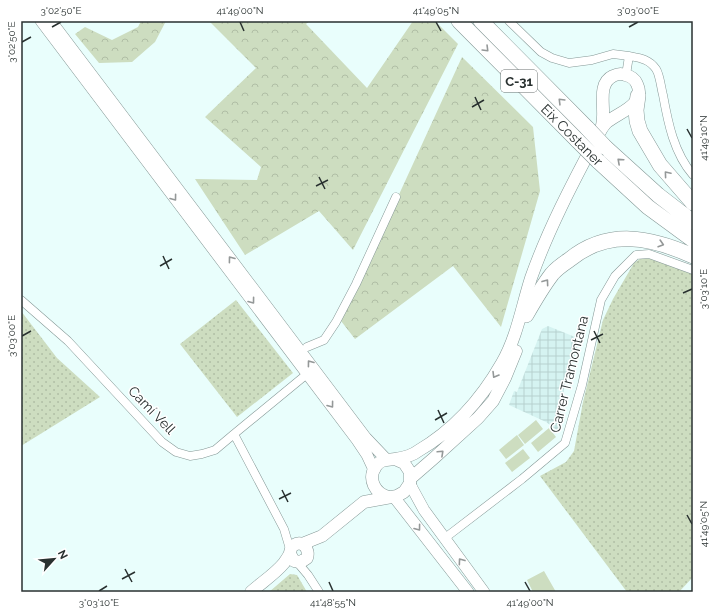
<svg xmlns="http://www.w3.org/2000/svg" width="714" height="613" viewBox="0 0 714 613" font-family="Raleway,sans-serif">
	<defs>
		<pattern id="industrial-grid" width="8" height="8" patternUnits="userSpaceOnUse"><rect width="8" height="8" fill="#d5f3f1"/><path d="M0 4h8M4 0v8" fill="none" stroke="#b7d1cf"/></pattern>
		<pattern id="green-dots" width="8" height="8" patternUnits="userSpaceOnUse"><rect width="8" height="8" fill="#cdddc0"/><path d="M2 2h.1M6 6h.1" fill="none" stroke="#b0bea5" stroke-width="1.8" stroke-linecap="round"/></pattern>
		<pattern id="forest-crowns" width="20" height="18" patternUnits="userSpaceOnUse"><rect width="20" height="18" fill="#cdddc0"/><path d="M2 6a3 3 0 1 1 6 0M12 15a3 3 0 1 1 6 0" fill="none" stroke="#b0bea5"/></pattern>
	</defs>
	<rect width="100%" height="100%" fill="#e9fefc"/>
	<path fill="url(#industrial-grid)" d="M548,326L575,337L578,345L564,389L558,431L546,422L509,405L514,391L517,392L542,329Z"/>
	<path fill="url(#green-dots)" d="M658,256L693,267V577L679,592H627L540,476L566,462L574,451L583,402L603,320L613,299L634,263L643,257Z
		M236,300L293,373L237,417L180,344Z
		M21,311L57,358L100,397L21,446Z
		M290,574L297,575L307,592H269Z"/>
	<path fill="url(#forest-crowns)" d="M141,21H166L155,42L132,62L99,63L75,34L85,27L112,40L138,27Z
		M209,21H309L306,24L367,88L413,21H435L458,44L353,250L319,211L245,255L195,179L257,180L261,167L205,117L256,68Z
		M462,57L533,127L540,191L501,327L453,266L355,339L341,321Z"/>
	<path fill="#cdddc0" d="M536,420L543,429L525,444L518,435Z
		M549,428L556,437L538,452L531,443Z
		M517,435L524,445L506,459L499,450Z
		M523,449L530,458L512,472L505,463Z
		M544,571L556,592H533L527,580Z"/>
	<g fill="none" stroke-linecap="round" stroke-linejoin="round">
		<defs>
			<path id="minor" d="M509,21L541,52L552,58L569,63L592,60L613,54L629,56
				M626,75L629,56C640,58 649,59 656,69C660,75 661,88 663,95C668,123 674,153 693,175
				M21,300L68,341L162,442L176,452L190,456L202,454L215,450L234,434L284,529L290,549
				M307,347L324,340L336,322L356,284L396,197
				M234,434L307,374
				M445,538L522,479L565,443L582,385L601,300L615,276L636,255L649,254L693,270
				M297,562L308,575L319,592"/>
			<path id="tertiary" d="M41,21L357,440L367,455L374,470
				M51,21L366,438L386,459
				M410,483L412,488L424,510L484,592
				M394,497L468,592"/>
			<path id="secondary" d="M411,478L434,458L478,418L493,401L505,378L516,351
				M389,497C375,494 367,479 376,466C381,459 387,460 395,459C402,458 413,455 418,451C454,430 482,398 502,363C517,337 522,306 531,278C548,230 572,184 596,139C599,133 602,127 606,123C617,113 647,105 637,84C635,79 630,76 625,75C621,73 617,74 613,76C598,83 604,104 603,117C603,122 602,126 601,130
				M302,544L322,536L364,502L397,496L404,492L410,483V472L404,463L395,459
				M251,592C261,583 275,574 284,563C285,561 288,558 289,555C291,552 290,547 294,545C303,539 310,550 307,558L301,562L294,561L290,554"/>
			<path id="motorway" d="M459,21L578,141
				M481,21L588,129
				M638,96L636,110L637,121L640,131L660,165L693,203
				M605,147L658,195L693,222
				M598,161L648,207L693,240
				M526,315C534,301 542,287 552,274C557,268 563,264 569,260C608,228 651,237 693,256"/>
		</defs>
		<use href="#minor" stroke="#859896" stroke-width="9"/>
		<use href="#tertiary" stroke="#859896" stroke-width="12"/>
		<use href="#secondary" stroke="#859896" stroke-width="13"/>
		<use href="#motorway" stroke="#859896" stroke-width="16"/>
		<use href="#minor" stroke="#fff" stroke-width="8"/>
		<use href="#tertiary" stroke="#fff" stroke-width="11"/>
		<use href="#secondary" stroke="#fff" stroke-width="12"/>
		<use href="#motorway" stroke="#fff" stroke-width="15"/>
		<defs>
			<path id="motorway-bridge" d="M588,129L605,147
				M578,141L598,161"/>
		</defs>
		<use href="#motorway-bridge" stroke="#859896" stroke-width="16" stroke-linecap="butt"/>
		<use href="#motorway-bridge" stroke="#fff" stroke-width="15"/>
	</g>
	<defs><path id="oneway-chevron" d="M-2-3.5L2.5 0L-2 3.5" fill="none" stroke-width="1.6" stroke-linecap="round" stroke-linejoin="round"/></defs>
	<g stroke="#949898">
		<use href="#oneway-chevron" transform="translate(486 49) rotate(45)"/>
		<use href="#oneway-chevron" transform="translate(561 101) rotate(-135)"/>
		<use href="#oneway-chevron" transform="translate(620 161) rotate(-138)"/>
		<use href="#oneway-chevron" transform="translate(667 174) rotate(-130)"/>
		<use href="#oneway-chevron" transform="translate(174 198) rotate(53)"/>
		<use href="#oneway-chevron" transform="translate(661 244) rotate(17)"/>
		<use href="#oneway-chevron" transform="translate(231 259) rotate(-127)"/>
		<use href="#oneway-chevron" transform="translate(546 282) rotate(-54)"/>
		<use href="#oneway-chevron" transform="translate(252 301) rotate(53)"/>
		<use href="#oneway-chevron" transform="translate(310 363) rotate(-127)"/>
		<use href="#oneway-chevron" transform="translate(495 375) rotate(121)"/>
		<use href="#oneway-chevron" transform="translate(331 405) rotate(53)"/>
		<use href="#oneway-chevron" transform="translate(441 453) rotate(-43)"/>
		<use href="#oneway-chevron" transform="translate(418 528) rotate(53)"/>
		<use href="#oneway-chevron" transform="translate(461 561) rotate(-126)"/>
	</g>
	<path fill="none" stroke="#293130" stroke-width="1.5" d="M240,22L244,31M436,22L441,31M52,27L61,22M629,27L638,22M22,42L31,37M475,97L481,110M472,107L484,100M687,129L692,138M319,177L325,189M316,186L328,180M163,256L169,269M160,266L172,259M683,293L692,289M594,331L600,343M22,336L31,331M591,340L603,334M438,410L444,423M435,420L447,413M282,490L288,502M279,499L291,493M687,515L692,524M125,569L132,582M122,579L135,572M329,582L333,591M525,582L530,591M99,591L107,586"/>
	<g text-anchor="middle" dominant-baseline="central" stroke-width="3" stroke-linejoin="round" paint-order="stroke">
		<rect fill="#fff" stroke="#696f6e" stroke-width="1" x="501" y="70" width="36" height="22" rx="3"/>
		<g font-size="13" font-weight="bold" fill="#293130">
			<text x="519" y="81">C-31</text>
		</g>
		<g font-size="14" fill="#293130" stroke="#fff">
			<text transform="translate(572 135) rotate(45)">Eix Costaner</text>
			<text transform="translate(569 374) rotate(-76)">Carrer Tramontana</text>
			<text transform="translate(152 410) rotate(46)">Camí Vell</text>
		</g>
	</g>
	<rect width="714" height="613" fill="none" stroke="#ffffff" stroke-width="44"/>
	<g transform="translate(54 559) rotate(63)" stroke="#ffffff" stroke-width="3" paint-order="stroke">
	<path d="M0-3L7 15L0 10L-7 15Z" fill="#293130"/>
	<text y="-6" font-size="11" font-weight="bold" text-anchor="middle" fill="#293130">N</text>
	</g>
	<rect x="22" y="22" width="670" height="569" fill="none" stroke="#293130" stroke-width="1.5"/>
	<g font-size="10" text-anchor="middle" fill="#293130">
		<text x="61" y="14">3°02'50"E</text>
		<text x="240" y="14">41°49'00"N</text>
		<text x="436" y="14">41°49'05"N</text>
		<text x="638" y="14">3°03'00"E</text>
		<text transform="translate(11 42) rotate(-90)" y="4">3°02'50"E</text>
		<text transform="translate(703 138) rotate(-90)" y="4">41°49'10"N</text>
		<text transform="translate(703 289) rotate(-90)" y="4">3°03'10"E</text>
		<text transform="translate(11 336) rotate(-90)" y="4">3°03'00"E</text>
		<text transform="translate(703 524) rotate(-90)" y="4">41°49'05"N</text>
		<text x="99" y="606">3°03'10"E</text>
		<text x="333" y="606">41°48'55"N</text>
		<text x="530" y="606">41°49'00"N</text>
	</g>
</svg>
